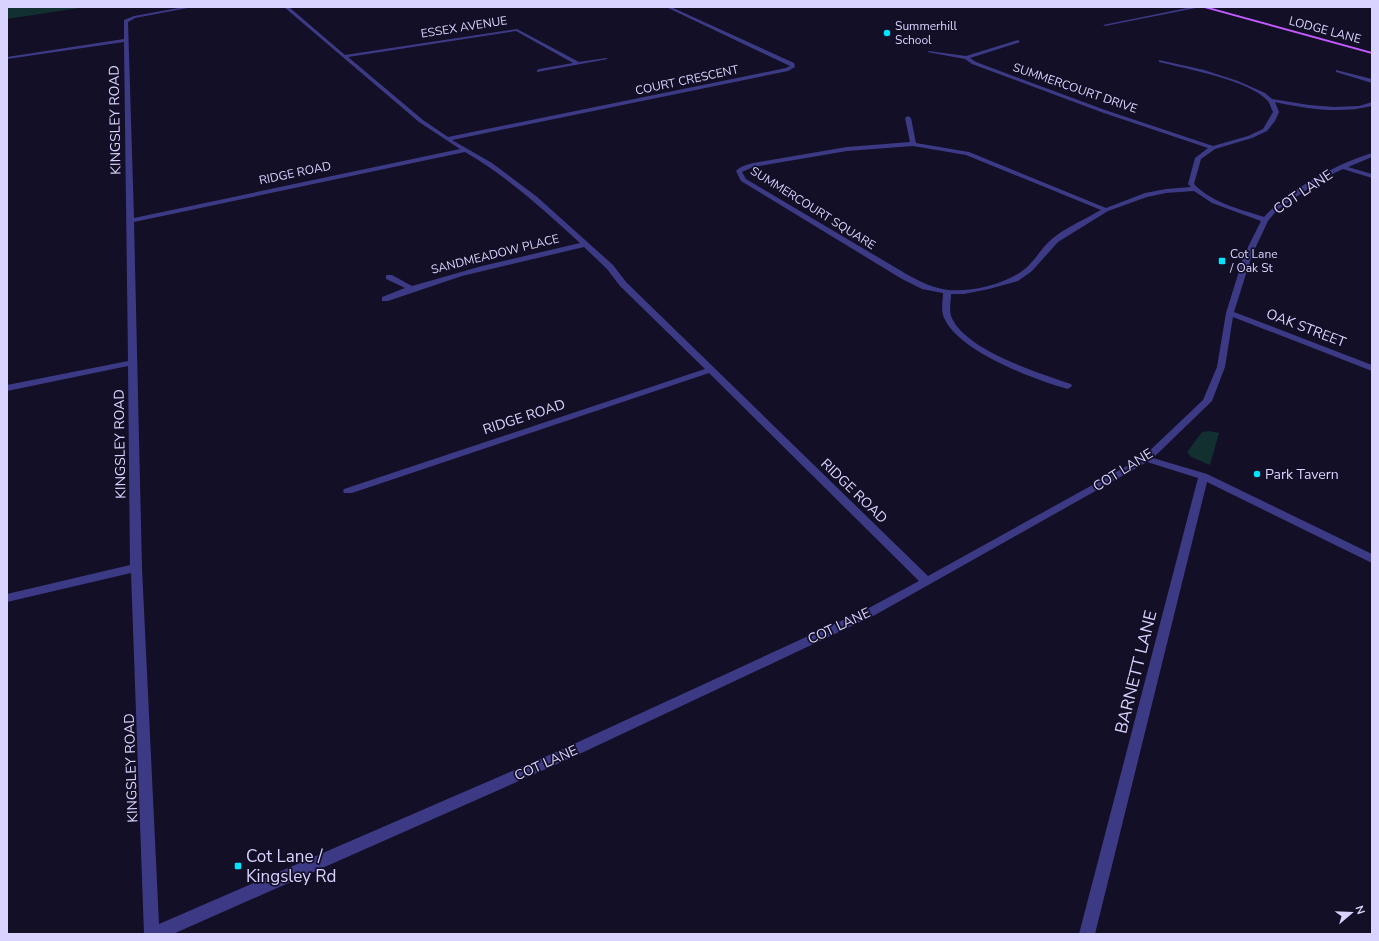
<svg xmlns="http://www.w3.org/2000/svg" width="1379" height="941" viewBox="0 0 1379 941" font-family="'Nunito Sans',sans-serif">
	<rect width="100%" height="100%" fill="#130f26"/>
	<path fill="#12302f" d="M7,7H86L7,19Z
		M1209,431L1219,433L1210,465L1191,457L1187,452L1202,432Z"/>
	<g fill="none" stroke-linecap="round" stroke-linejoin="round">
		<path fill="#3d3a85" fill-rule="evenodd" d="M184,7H193L135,18L128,22L134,218L460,149L419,122L284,7H289L345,55L517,29L579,62L606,58L608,59L537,72V70L539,69L573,63L516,31L348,57L423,120L448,137L786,68L790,66L666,7H671L794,63L795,67L788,71L452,140L492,163L536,196L613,265L626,282L928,576L1143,457L1203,400L1217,367L1226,313L1244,255L1261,221L1212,203L1194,191L1166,193L1147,197L1108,211L1058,242L1032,271L1018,281L989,289L964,294H951C951,301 949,309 951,316C964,350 1039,373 1071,384L1072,386L1068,389C1035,380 954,350 943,315C941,308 943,300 943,293L922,289L902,279L741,181L736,171C741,166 746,165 753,163L847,147L910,142L905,118L908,116L911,118L916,143L969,152L1106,208L1145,193L1166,189L1191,187L1188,184L1195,158L1208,148L1101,112L972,64L965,59L927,52L929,51L966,56L1018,40L1020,42L970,58L976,62L1105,110L1213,146L1248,136L1263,129L1273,112C1271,108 1270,104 1268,101C1249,80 1187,69 1159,62V60L1204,70L1238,81L1265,93L1272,99L1309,105L1334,107L1359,106L1372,102V106C1339,114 1308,109 1275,102L1279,112L1275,121L1267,131L1252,138L1215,149L1201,159L1194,184C1212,203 1240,209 1264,217C1287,191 1338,163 1372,153V157L1348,167L1372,174V178L1343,169L1324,178L1277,210L1268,221L1252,255L1234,312L1372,365V371L1233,317L1225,367L1212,401L1153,458L1207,474L1372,554V563L1207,482L1095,934H1079L1198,478L1147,462L875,615L573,757L173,934H144L131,573L7,602V594L130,565L128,366L7,391V385L128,361L124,42L7,59V57L124,39V20L134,16ZM913,146L966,155L1101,210C1085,219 1067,227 1053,238C1043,246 1036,259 1026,268C1007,284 973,292 948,290C933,288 921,282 908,275L746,179L742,172L753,167L847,151ZM465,152C508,177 544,210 580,243L482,266L412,286L392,275H386V279L405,288L382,297V301H388L462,276L584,247L607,269L620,286L705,369L344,489L343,491L344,493H352L709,373L919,581L867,609L563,749L159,924L142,568L134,222Z
			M1192,7H1201L1105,26L1103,25Z
			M1336,70L1372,79V83L1336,72Z"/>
		<path fill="#c25bff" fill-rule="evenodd" d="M1201,7H1208L1372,52V54Z"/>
	</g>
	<g fill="#00e5ff" stroke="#130f26" stroke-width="1.5">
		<circle cx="887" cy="33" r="4"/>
		<rect x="1218" y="257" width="8" height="8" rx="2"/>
		<circle cx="1257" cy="474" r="4"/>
		<rect x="234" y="862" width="8" height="8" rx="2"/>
	</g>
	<g text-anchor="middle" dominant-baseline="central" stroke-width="3.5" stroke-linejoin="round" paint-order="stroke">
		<g font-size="12" fill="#d9d4ff" stroke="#130f26" text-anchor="start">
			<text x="895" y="26">Summerhill<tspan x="895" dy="14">School</tspan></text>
			<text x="1230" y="254">Cot Lane<tspan x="1230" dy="14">/ Oak St</tspan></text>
		</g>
		<g font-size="12" fill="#d9d4ff" stroke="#130f26">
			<text transform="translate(464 27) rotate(-9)">ESSEX AVENUE</text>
			<text transform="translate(1325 30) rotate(15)">LODGE LANE</text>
			<text transform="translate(687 80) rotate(-12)">COURT CRESCENT</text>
			<text transform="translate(1075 88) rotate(19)">SUMMERCOURT DRIVE</text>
			<text transform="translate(295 173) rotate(-12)">RIDGE ROAD</text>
			<text transform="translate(813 208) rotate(32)">SUMMERCOURT SQUARE</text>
			<text transform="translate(495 254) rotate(-14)">SANDMEADOW PLACE</text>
		</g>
		<g font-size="14" fill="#d9d4ff" stroke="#130f26">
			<text transform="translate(115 120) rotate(-91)">KINGSLEY ROAD</text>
			<text transform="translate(1303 192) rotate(-34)">COT LANE</text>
			<text transform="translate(1306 328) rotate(21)">OAK STREET</text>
			<text transform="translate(524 417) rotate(-18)">RIDGE ROAD</text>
			<text transform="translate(120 444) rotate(-91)">KINGSLEY ROAD</text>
			<text transform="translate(1123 470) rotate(-32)">COT LANE</text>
			<text transform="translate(854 491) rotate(44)">RIDGE ROAD</text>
			<text transform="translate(839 626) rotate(-25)">COT LANE</text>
			<text transform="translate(546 763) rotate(-24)">COT LANE</text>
			<text transform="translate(131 768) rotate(-92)">KINGSLEY ROAD</text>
		</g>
		<g font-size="14" fill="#d9d4ff" stroke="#130f26" text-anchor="start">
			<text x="1265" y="474">Park Tavern</text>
		</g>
		<g font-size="17" fill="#d9d4ff" stroke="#130f26">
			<text transform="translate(1136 672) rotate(-76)">BARNETT LANE</text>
		</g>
		<g font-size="17" fill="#d9d4ff" stroke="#130f26" text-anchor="start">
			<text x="246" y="856">Cot Lane /<tspan x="246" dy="20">Kingsley Rd</tspan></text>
		</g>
	</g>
	<rect width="1379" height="941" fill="none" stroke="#d9d4ff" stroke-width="16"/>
	<g transform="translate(1351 913) rotate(71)" stroke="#130f26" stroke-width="3" paint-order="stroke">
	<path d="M0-3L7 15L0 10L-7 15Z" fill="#d9d4ff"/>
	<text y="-6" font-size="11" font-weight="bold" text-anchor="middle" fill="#d9d4ff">N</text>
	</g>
</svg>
